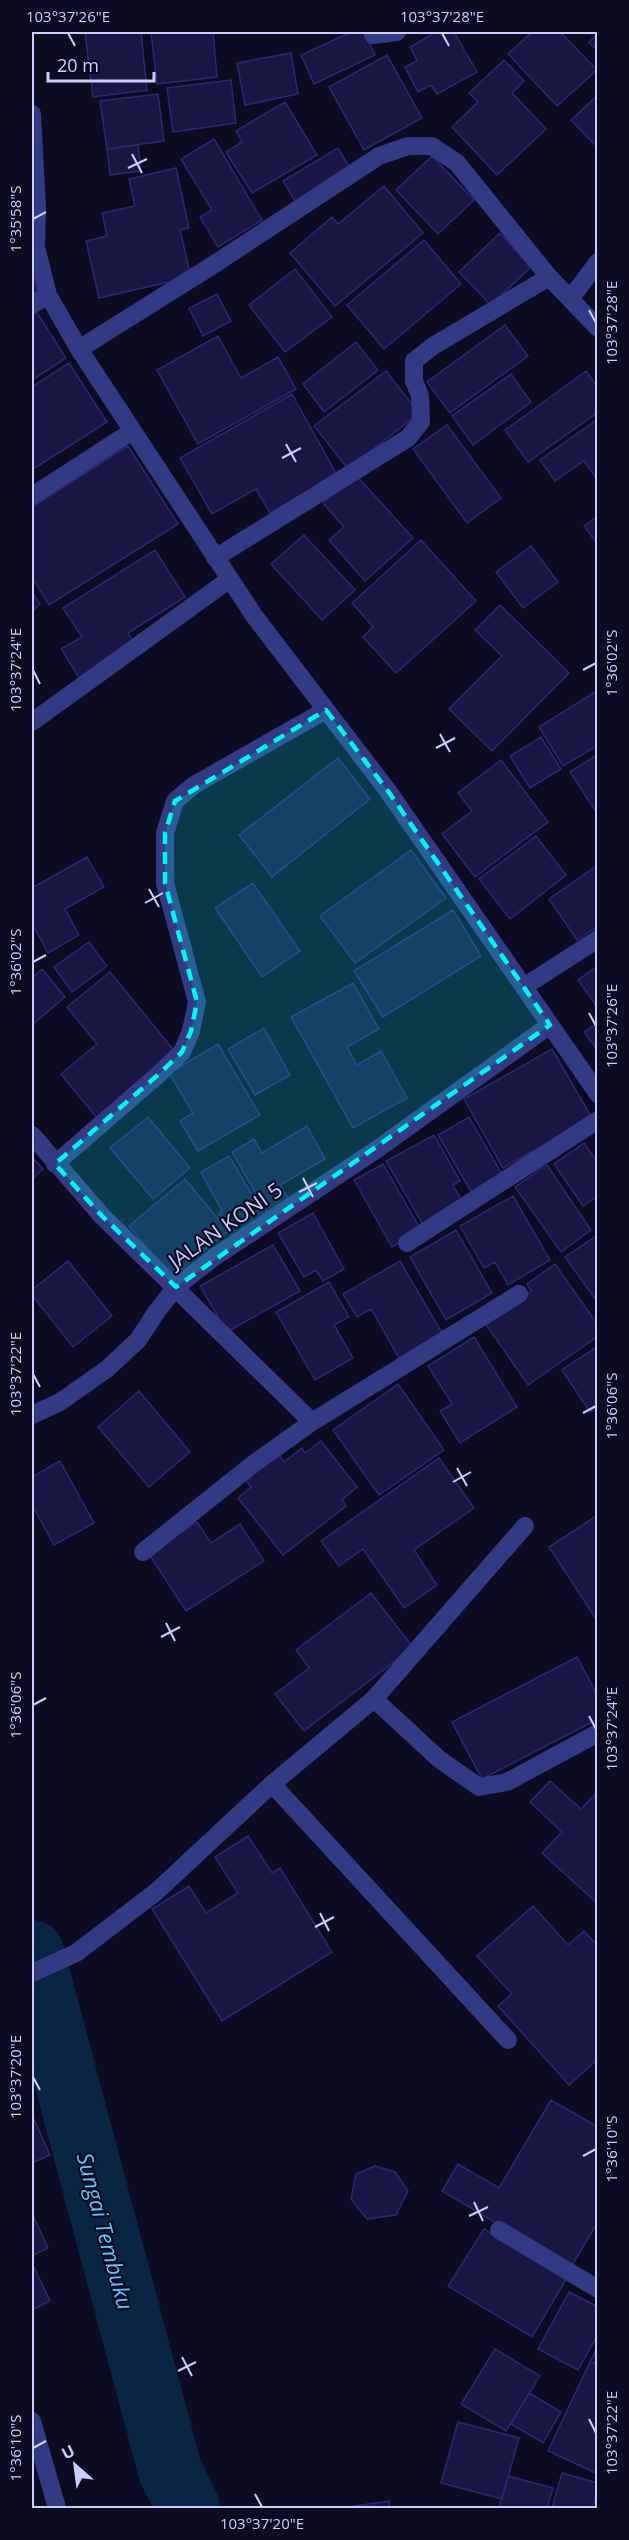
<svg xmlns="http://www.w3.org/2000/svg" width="629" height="2540" viewBox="0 0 629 2540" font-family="'Open Sans',sans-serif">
	<rect width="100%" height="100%" fill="#0c0b21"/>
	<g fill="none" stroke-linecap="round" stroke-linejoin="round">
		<path stroke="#082644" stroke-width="64" d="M32,1952L170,2470L188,2508"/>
	</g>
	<path fill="#191644" stroke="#2c2771" stroke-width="1.5" d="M85,32H141L147,90L93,97Z
		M151,32H213L217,77L157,84Z
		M351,32H364L375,55L314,84L301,55Z
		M436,32H454L477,72L437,94L431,85L418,92L405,67L417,61L410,47Z
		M532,32H560L597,70L557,106L508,54Z
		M598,34V51L589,42Z
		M291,53L298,94L245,105L237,63Z
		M387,55L422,118L364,150L329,87Z
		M504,60L524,81L512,93L546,129L497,175L452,127L478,102L469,93Z
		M231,80L236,123L173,132L167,88Z
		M158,94L164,141L107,149L100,101Z
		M598,95V148L571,120Z
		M285,102L317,155L252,193L226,152L242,142L236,131Z
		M214,139L262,220L218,247L200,217L212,210L181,159Z
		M138,145L141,171L110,175L107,149Z
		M338,148L350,168L295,201L283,181Z
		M432,156L474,200L438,234L396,190Z
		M176,168L189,228L180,230L191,277L99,298L86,241L107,236L102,213L135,206L129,179Z
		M384,186L423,233L335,306L290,253L332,217L338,224Z
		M500,233L531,267L491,305L459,272Z
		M424,240L461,284L384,349L347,305Z
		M32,253L37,295L32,296Z
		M295,269L332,317L285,352L249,305Z
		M217,294L231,321L203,336L189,308Z
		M34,308L66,358L32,380V309Z
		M505,325L528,356L450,413L427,382Z
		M218,336L241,378L278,357L296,389L198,444L157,370Z
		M356,342L378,370L324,412L303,384Z
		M69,363L107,422L32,470V387Z
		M386,371L419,413L348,469L314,426Z
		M586,371L598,388V412L528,462L505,430Z
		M511,374L531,402L473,445L452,416Z
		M292,394L337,475L270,513L256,489L212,514L180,458Z
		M598,419V480L584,461L555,481L540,460Z
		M447,425L501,498L467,523L413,449Z
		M128,446L178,524L49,605L32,577V507Z
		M355,474L413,538L365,581L329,540L344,527L323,503Z
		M598,516V545L584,526Z
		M304,535L355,590L322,620L271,564Z
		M421,540L476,601L396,673L363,637L373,627L352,603Z
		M531,546L558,582L523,608L496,572Z
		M155,550L185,597L128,633L135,645L80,679L61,649L82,637L63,608Z
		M32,593L40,604L32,611Z
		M500,605L569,673L492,751L449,709L502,656L475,630Z
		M598,690V745L563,766L539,727Z
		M541,737L561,769L530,788L510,756Z
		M598,754V815L570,772Z
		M338,758L370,799L272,877L239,835Z
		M501,760L548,822L475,877L442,834L472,811L458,793Z
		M536,836L566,875L510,919L479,879Z
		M411,850L446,898L355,963L320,916Z
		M87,857L104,887L65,909L79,935L48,953L32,923V888Z
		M598,865V926L577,940L549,899Z
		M253,883L300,951L262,977L215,908Z
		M453,910L481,956L383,1017L354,971Z
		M89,942L107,966L72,992L54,967Z
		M598,966V1008L578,980Z
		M42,969L65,997L32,1025V978Z
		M110,972L176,1053L97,1118L61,1074L97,1044L67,1007Z
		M353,983L379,1029L347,1047L357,1065L381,1051L407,1098L353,1128L291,1017Z
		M598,1023V1051L584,1032Z
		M264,1028L290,1075L255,1095L228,1049Z
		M218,1044L260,1115L198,1151L180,1121L193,1113L169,1073Z
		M552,1049L592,1118L503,1168L464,1099Z
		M148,1117L190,1168L153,1199L110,1148Z
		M469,1117L504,1178L473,1195L438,1135Z
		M307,1126L325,1159L280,1185L289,1200L267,1213L232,1152L254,1139L262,1153Z
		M434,1135L460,1181L453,1185L464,1205L425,1228L386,1161Z
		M584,1143L598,1163V1196L583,1206L554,1164Z
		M229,1156L265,1217L232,1235L219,1213L222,1211L201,1172Z
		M32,1157L43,1169L32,1179Z
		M383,1164L421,1230L392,1247L354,1180Z
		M547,1165L591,1230L561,1252L515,1187Z
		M185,1179L228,1231L172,1277L129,1226Z
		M513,1196L550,1260L508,1285L495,1262L484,1268L460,1226Z
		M313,1213L344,1269L323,1281L316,1270L304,1277L278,1233Z
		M456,1230L492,1293L446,1320L410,1257Z
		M598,1235V1303L565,1257Z
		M273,1245L300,1291L227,1332L200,1286Z
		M68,1261L112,1316L73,1347L32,1295V1290Z
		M400,1261L442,1333L399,1358L371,1309L357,1317L343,1294Z
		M555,1264L598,1325V1336L528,1385L485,1323L531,1291L527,1284Z
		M329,1282L349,1317L334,1325L353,1358L315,1380L276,1312Z
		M474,1337L517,1407L460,1443L440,1411L452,1404L428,1366Z
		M598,1346V1407L590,1412L562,1370Z
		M398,1384L444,1450L379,1495L333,1430Z
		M139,1391L190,1452L149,1487L98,1427Z
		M321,1441L357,1487L342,1500L346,1506L283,1555L238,1498L251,1487L243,1477L277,1452L284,1462L302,1448L305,1453Z
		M439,1458L474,1508L414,1550L437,1585L404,1608L363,1549L339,1566L321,1541Z
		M60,1461L94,1523L54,1545L32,1505V1477Z
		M598,1515V1622L549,1547Z
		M197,1522L211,1543L240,1524L264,1561L186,1611L149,1554Z
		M371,1593L413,1647L304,1731L275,1694L309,1668L296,1650Z
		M577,1657L598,1696V1719L482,1779L452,1722Z
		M550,1781L581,1809L598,1791V1904L542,1853L562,1832L530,1802Z
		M248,1836L272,1873L280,1868L332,1952L222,2021L152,1909L189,1886L206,1913L238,1893L215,1857Z
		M533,1906L568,1945L584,1931L598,1946V2059L569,2085L498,2006L512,1994L477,1956Z
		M551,2100L598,2127V2222L571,2267L442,2191L458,2164L499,2188Z
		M33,2117L50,2155L32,2163V2117Z
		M375,2166L395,2172L408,2191L396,2215L367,2219L351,2199L356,2174Z
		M32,2213L48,2248L32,2256Z
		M484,2229L567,2278L532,2337L448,2286Z
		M32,2263L50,2301L32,2310Z
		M569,2292L598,2307V2334L578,2370L538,2349Z
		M598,2346V2365L590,2362Z
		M495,2349L540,2376L506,2431L461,2404Z
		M590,2362L598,2365V2474L548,2451Z
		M529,2393L561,2412L543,2443L511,2424Z
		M458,2422L519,2438L502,2499L441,2483Z
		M562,2473L598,2483L593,2508H552Z
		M508,2476L553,2488L547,2508H499Z
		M389,2501L390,2508H348L347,2507Z"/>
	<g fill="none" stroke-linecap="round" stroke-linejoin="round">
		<path stroke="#333a84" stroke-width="18" d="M373,35L397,32
			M32,114L37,208L36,247L48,295L79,349L255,617L388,791L598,1094
			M570,299L598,262
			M32,305L48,295
			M79,349L213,265L379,156L408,146H432L457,163L549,277L598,328
			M32,496L131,432
			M215,558L408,438L421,422L420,396L414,381V361L433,346L549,277
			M32,722L230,579
			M525,986L598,939
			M32,1135L102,1216L312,1422
			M55,1164L159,1074L182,1052L191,1031L197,1002L165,883V833L175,801L194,785L326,710
			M407,1243L598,1120
			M32,1415L60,1402L107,1369L138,1340L157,1311L176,1287L213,1258L376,1150L550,1025
			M143,1552L252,1465L312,1422L519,1294
			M374,1699L439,1759L479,1787L507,1782L598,1733
			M272,1784L508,2040
			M32,1973L76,1953L156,1892L272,1784L374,1699L525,1526
			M499,2230L598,2289
			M32,2421L57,2508"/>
	</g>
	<path fill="#00f7ef" fill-opacity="0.2" stroke="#00f7ef" stroke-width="4.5" stroke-dasharray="12 8" stroke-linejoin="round" d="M326,710L388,791L550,1025L176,1287L102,1216L55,1164L159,1074L182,1052L191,1031L197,1002L165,883V833L175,801Z"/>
	<path fill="none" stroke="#cccdff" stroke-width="2" d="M68,33L75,46M442,33L449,46M132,154L142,173M128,168L147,159M33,219L46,212M589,310L596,323M286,444L296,462M282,458L301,448M33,670L40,684M583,670L596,663M440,734L450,752M436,748L455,738M149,889L159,907M145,903L163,893M33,962L46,955M589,1013L596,1026M303,1178L313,1197M299,1192L317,1183M33,1374L40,1387M583,1413L596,1406M457,1468L467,1486M453,1482L471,1472M166,1623L175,1641M161,1637L180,1627M33,1705L46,1698M589,1716L596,1729M320,1913L329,1931M315,1927L334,1917M33,2077L40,2090M583,2156L596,2149M474,2202L483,2221M469,2216L488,2207M182,2357L192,2376M178,2371L196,2362M589,2419L596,2433M33,2448L46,2441M255,2494L262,2507"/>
	<g text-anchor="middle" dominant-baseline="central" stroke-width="4.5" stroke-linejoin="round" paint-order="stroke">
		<g font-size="21" fill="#cccdff" stroke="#0c0b21">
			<text transform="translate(225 1225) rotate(-35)">JALAN KONI 5</text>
		</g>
		<g font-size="22" font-style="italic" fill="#5ac8ff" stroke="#0c0b21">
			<text transform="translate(106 2231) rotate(75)">Sungai Tembuku</text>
		</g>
	</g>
	<rect width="629" height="2540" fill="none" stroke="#0c0b21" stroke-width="66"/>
	<g transform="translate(75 2465) rotate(332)" stroke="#0c0b21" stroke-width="4.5" paint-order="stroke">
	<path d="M0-4.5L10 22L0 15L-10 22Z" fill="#cccdff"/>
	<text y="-9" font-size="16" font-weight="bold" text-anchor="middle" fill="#cccdff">U</text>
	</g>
	<path d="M48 72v9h106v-9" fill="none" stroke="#cccdff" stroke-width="3"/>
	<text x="57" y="72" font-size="18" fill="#cccdff" stroke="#0c0b21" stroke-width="4.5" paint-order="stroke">20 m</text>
	<rect x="33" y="33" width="563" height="2474" fill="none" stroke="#cccdff" stroke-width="2"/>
	<g font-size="15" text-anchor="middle" fill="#cccdff">
		<text x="68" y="22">103°37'26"E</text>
		<text x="442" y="22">103°37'28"E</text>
		<text transform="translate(16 219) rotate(-90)" y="5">1°35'58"S</text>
		<text transform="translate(612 323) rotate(-90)" y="5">103°37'28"E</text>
		<text transform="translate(612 663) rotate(-90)" y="5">1°36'02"S</text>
		<text transform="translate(16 670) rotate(-90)" y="5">103°37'24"E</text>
		<text transform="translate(16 962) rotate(-90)" y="5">1°36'02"S</text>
		<text transform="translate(612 1026) rotate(-90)" y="5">103°37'26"E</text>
		<text transform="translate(16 1374) rotate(-90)" y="5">103°37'22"E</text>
		<text transform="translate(612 1406) rotate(-90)" y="5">1°36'06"S</text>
		<text transform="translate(16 1705) rotate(-90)" y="5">1°36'06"S</text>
		<text transform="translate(612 1729) rotate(-90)" y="5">103°37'24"E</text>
		<text transform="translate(16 2077) rotate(-90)" y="5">103°37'20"E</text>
		<text transform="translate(612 2149) rotate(-90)" y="5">1°36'10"S</text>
		<text transform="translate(612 2433) rotate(-90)" y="5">103°37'22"E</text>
		<text transform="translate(16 2448) rotate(-90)" y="5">1°36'10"S</text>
		<text x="262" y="2529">103°37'20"E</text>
	</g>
</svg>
